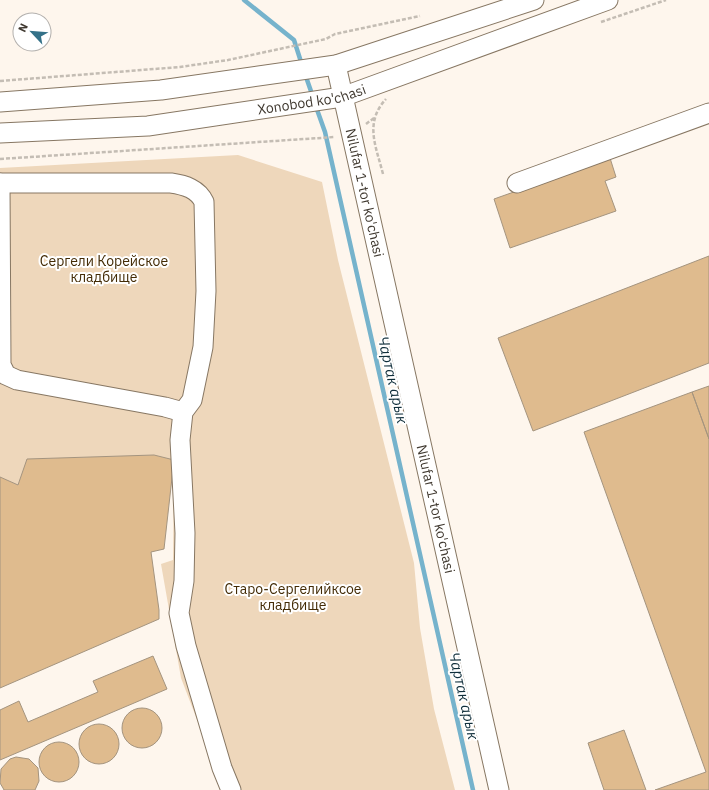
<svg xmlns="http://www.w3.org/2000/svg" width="709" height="790" viewBox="0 0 709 790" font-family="'IBM Plex Sans',sans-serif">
	<rect width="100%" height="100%" fill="#fef6ed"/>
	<path fill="#eed7bb" d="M238,155L322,182L338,260L414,563L420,628L434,709L455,790H224L181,678L161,564L173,560L174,460L154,455L28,459L18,485L0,477V168Z"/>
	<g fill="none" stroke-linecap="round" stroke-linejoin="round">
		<path stroke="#76b3cc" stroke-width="4.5" d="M244,0L294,40L302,65
			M305,74L313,97
			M315,104L325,132L473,790"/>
	</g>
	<path fill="#dfbb8e" stroke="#a4947f" d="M610,158L616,177L605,181L616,211L510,248L494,199Z
		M709,256V363L533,431L498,338Z
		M709,386V439L692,392Z
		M692,392L709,439V790H655L706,772L584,432Z
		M154,455L174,460L164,549L151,552L159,610V619L0,688V477L18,485L27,459Z
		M153,656L167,689L0,760V710L19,701L28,722L98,692L93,681Z
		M122 728a20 20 0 1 1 40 0a20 20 0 1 1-40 0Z
		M79 744a20 20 0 1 1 40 0a20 20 0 1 1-40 0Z
		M624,730L646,790H604L588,743Z
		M39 762a20 20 0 1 1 40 0a20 20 0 1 1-40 0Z
		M16,757L29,759L38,768L39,781L35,790H4L3,788L0,783L1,769L10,759Z"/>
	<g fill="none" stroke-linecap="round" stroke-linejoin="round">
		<defs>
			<g id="minor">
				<path id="s1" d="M336,65L499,790"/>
				<path d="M0,102L161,90L336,65L534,0"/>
				<path id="s2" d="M0,133L148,126L342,97L608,0"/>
				<path d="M0,183H171C185,185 198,189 204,202L206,291L203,347L192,400L183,412L180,440L185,533L184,581L179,613L186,646L222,768L231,790"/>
				<path d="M0,183L1,365L6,375L17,380L165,407L183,412"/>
				<path d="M517,183L709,113"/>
			</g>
		</defs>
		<use href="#minor" stroke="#877763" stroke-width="21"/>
		<path stroke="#c4bdb4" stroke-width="2.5" stroke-dasharray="4 2" stroke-linecap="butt" d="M601,22L666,0
			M0,81L180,67L228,60L326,39L335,34L420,16
			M366,124L374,118
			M0,159L335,137
			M383,174C376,146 364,123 386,99"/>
		<use href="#minor" stroke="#fff" stroke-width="19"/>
	</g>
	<g text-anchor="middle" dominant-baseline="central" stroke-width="4" stroke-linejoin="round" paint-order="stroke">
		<g font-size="14" fill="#413a31" stroke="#fff">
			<text stroke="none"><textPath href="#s2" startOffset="314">Xonobod ko'chasi</textPath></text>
			<text stroke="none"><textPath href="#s1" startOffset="131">Nilufar 1-tor ko'chasi</textPath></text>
			<text stroke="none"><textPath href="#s1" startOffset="455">Nilufar 1-tor ko'chasi</textPath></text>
		</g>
		<g font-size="14" fill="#432b05" stroke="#fff">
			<text x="104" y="261">Сергели Корейское<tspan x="104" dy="16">кладбище</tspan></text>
			<text x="293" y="589">Старо-Сергелийксое<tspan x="293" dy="16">кладбище</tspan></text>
		</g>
		<g font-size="15" font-style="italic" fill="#112f3b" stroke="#fff">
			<text transform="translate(393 380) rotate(77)">Чартак арык</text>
			<text transform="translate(464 696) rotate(77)">Чартак арык</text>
		</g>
	</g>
	<g transform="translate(32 32) rotate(296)"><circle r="19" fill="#ffffff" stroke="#b3b0ad"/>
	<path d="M0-3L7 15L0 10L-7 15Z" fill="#347188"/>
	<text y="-6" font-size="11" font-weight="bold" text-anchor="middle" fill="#413a31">N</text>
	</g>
</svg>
